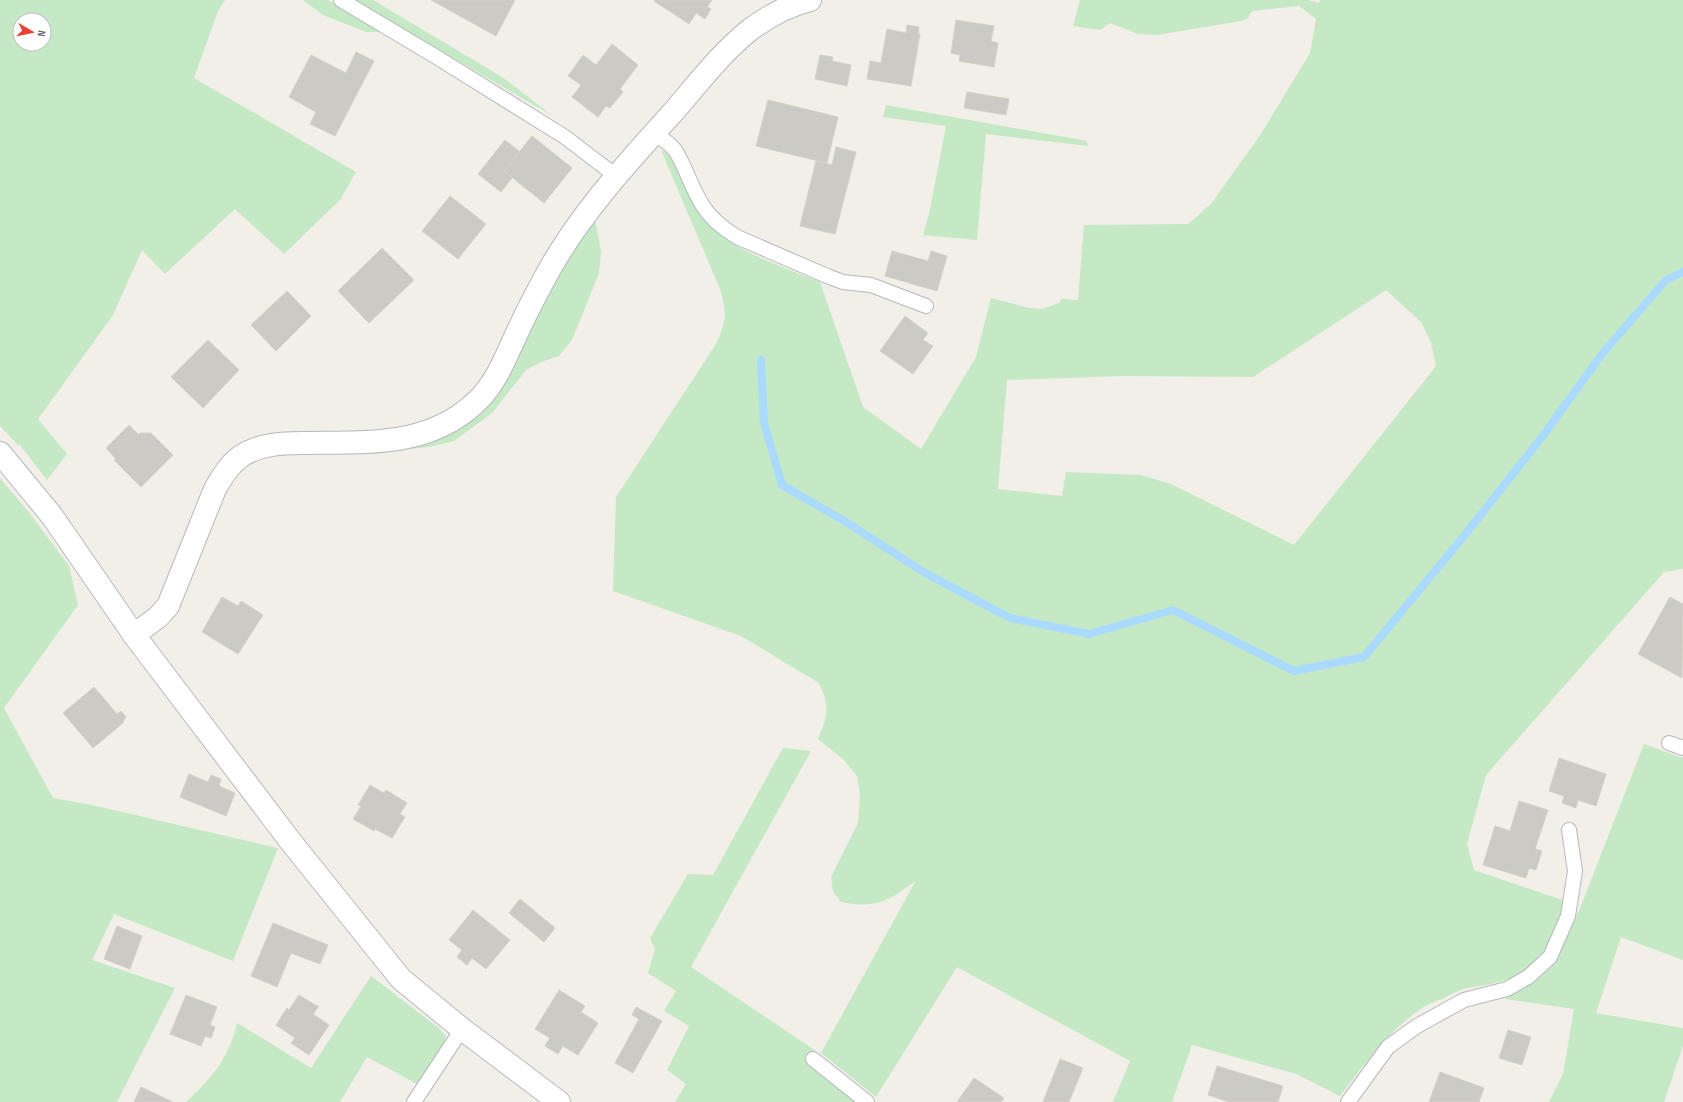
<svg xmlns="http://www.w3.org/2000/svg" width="1683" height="1102" viewBox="0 0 1683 1102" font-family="'Sofia Sans Condensed',sans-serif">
	<rect width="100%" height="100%" fill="#f1efe8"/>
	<path fill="#c5e8c5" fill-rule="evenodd" d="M0,0H225L218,11L194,78L356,172L340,200L284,254L235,209L165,274L142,250L113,315L38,419L67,454L47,480L20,445H18L0,426ZM20,20H44V44H20Z
		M303,0H328L383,32H366L323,15Z
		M353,0H373L502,77L553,116Z
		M1080,0H1308L1318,3L1321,0H1683V569L1664,572L1486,775L1467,844L1474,870L1565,901C1556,939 1544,970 1502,981C1489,985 1476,986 1463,989C1457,991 1450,995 1444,998C1437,1001 1428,1004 1422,1008C1388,1031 1364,1065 1340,1096L1296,1074L1192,1045L1172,1102H1113L1130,1061L957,967L876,1097L821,1053L915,882C908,885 901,892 894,896C876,906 860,906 841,902L833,891L831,877L858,823L860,795L857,776L844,760L818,739C828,715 830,707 819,683L741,636L613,591L616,497L716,344C727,318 727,316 720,289L661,150C686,163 688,202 707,223C733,251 785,268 820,282L863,407L921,449L976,357L991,298L1029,308L1042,309L1059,303L1062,299L1078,300L1084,225L1188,224L1211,204L1261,134L1310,53L1316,19L1299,6L1252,11L1248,18L1241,21L1157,35L1138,34L1110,23L1100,30L1073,26ZM1386,290L1421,322L1431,343L1436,366L1294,545L1171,484L1141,475L1066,472L1062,496L998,489L1007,380L1123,376L1253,377Z
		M886,105L1087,141L1088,146L986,134L977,240L923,235L929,214L946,126L883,117Z
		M595,219L601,251L599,273L572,340L559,356L541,362L526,370L492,413L454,441L429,447L379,452L459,424L565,256Z
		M0,478L31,515L69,566L78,605L4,708L53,798L92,805L278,848L233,961L114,914L92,960L175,988L117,1102H0Z
		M1644,744L1683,758V960L1621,937L1596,1013L1683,1028V1045L1664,1102H1549L1563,1074L1574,1009L1505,999L1541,976L1555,963L1581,906Z
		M783,748L811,751L691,967L816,1051L808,1065L856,1102H675L686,1084L667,1070L689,1026L664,1011L676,991L648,973L655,949L650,938L688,874L713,875Z
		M371,976L440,1029L446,1036L445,1043L419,1085L367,1057L340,1102H186C212,1078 229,1058 237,1023L311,1068Z"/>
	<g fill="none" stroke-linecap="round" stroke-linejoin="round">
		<path stroke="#aadaff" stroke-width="8" d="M761,360L764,423L782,485L846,522L925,573L1010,618L1089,634L1173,610L1294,671L1364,657L1468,531L1542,437L1602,354L1666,280L1683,272"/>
	</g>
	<path fill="#cccac5" stroke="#d6d1c6" d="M431,0H515L496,36Z
		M654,0H712L707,7L711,9L705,19L696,13L689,24L654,1Z
		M956,20L994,26L991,41L998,43L994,67L959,61L960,55L951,53Z
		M907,25L919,27L918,34H920L911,86L867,79L870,61L881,63L887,29L906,33Z
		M612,44L638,65L620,89L623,92L610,108L606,106L598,117L572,97L581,85L568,76L583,55L596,65Z
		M356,52L374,61L335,136L310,124L316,112L289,97L311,55L346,73Z
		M820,55L833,57L832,61L851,65L847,86L815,79Z
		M967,92L1009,99L1006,115L964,108Z
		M768,100L838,117L827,163L756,146Z
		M532,136L572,168L544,203L504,171Z
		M505,140L520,152L504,171L512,178L501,192L478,174Z
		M836,147L856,152L835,234L800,226L816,161L832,165Z
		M450,196L486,224L458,259L422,231Z
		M382,248L414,280L369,323L338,291Z
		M892,251L928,261L931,251L947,256L937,291L885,276Z
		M287,291L311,316L276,351L251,325Z
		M905,316L928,333L923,340L933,346L913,374L880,351Z
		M208,340L239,370L203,408L171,377Z
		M129,425L139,435L140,433H151L173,455L141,487L114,460L116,459L106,448Z
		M222,597L238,606L241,601L263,615L238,654L202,632Z
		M1670,597L1683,604L1682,678L1638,654Z
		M94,687L117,714L121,711L126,717L123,721L124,722L93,748L63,713Z
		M1559,758L1606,774L1596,806L1578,800L1576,808L1562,803L1564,796L1549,791Z
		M189,774L208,782L211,775L221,779L219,786L235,793L226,816L180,797Z
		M370,785L384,793L386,790L407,803L400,814L405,817L392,838L375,829L374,831L353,819L361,806L358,805Z
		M1519,801L1548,810L1535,849L1542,851L1536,870L1529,868L1526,878L1483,865L1495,826L1510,831Z
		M520,899L555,928L544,942L509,913Z
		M473,910L510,940L486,969L472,958L467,965L457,957L462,950L449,940Z
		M273,923L328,945L320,964L291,953L277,987L251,976Z
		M117,926L142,936L130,969L104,959Z
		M559,990L585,1006L581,1012L598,1023L578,1055L563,1046L558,1054L545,1046L550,1038L535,1029Z
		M186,995L217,1007L210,1025L215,1027L211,1038L205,1036L201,1046L170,1034Z
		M299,995L317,1006H319L313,1014L329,1025L309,1055L291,1043L295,1038L276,1025L287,1008L289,1010Z
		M636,1007L662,1021L633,1073L615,1063L639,1019L632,1015Z
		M1508,1030L1531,1037L1522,1065L1499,1058Z
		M1060,1059L1083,1068L1069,1102H1043Z
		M1217,1066L1283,1086L1278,1102H1229L1208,1095Z
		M1440,1072L1484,1088L1479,1102H1429Z
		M974,1078L1004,1098L1001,1102H957Z
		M141,1087L173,1102H134Z"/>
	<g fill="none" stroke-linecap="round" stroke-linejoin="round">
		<defs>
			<path id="lane" d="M341,0L438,58L565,137L616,176
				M654,133L668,143L675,150C686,167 691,188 703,206C711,219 724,229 737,237L827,276L843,282L871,285L926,306
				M1669,743L1683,748
				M813,1059L867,1102
				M414,1102L462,1029
				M1348,1102L1388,1047L1417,1026L1464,1000L1507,989L1528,977L1550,957L1568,916L1575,871L1569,830"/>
			<path id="street" d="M134,635L158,617L168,606L215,489C222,477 229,465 240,457C258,444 283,443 304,443C368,442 434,448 482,396C498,378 506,356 516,335C527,311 539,288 552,265C585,208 631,159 675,110C699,82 722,52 751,29C769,16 789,5 810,0"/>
			<path id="secondary" d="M0,453L52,516L134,635L291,842L401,979L462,1029L559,1102"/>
		</defs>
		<use href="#lane" stroke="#b5b8bc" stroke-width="16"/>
		<use href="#street" stroke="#b5b8bc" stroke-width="24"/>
		<use href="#secondary" stroke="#b6babf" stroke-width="24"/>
		<use href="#lane" stroke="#fff" stroke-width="14"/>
		<use href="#street" stroke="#fff" stroke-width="22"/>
		<use href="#secondary" stroke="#fff" stroke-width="22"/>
	</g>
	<g transform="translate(32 32) rotate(99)"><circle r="19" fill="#ffffff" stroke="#bfc1c3"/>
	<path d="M0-3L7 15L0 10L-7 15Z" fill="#ea4335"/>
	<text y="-6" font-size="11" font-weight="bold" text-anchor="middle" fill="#5f6368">N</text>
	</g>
</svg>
